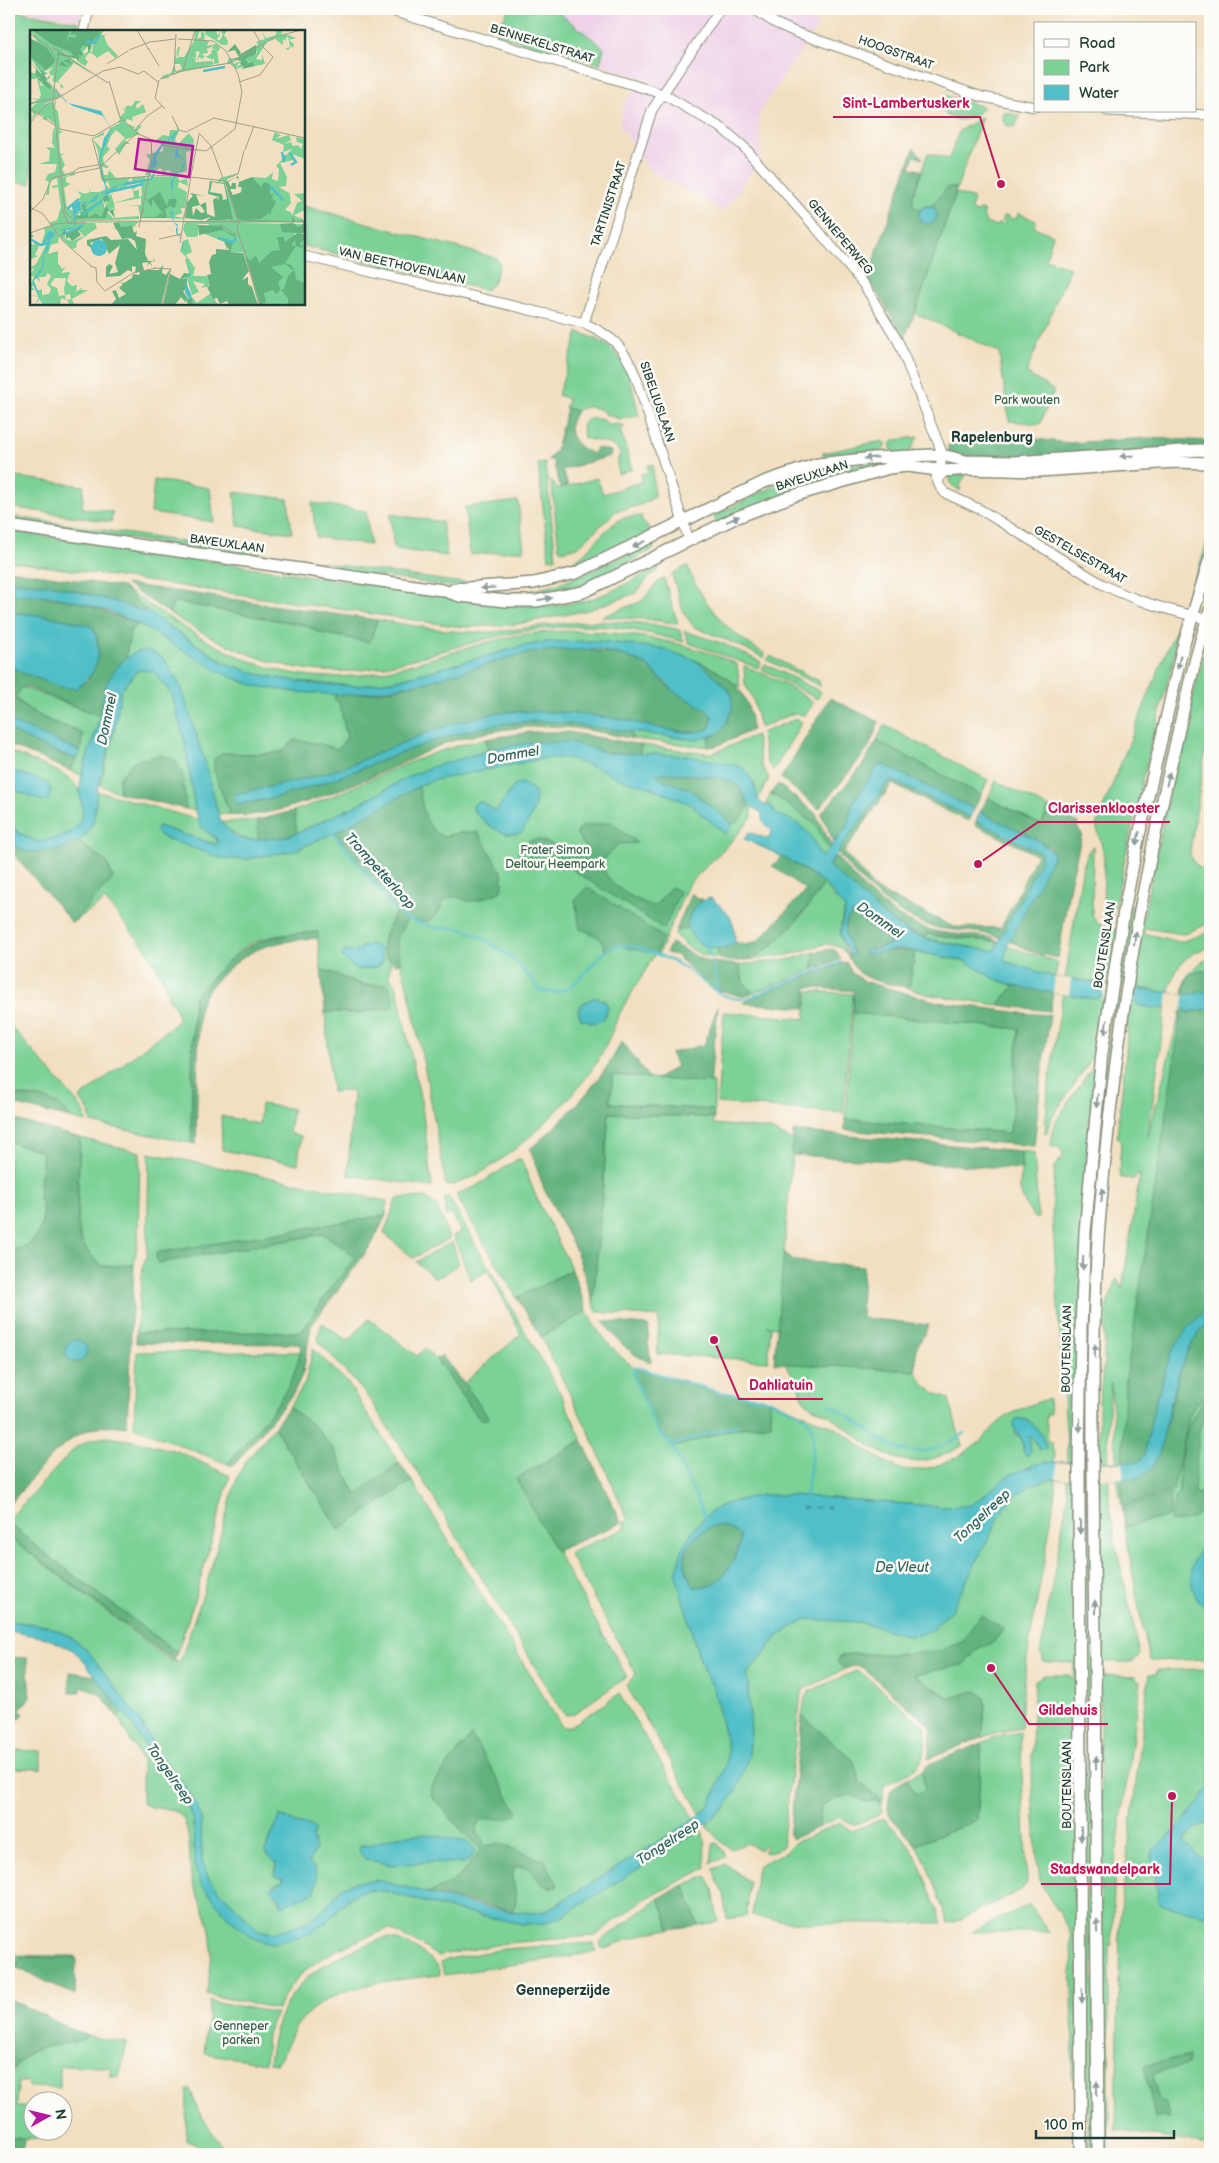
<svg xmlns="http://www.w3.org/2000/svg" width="1219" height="2163" viewBox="0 0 1219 2163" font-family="'Balsamiq Sans',sans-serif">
	<rect width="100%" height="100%" fill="#fdfcf7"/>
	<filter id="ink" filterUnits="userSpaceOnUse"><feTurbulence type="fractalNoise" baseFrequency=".02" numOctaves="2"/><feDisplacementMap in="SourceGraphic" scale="10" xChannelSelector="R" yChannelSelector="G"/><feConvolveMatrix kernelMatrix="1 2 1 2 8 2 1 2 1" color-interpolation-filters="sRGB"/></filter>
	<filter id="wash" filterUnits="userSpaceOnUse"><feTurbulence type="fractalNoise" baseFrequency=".0096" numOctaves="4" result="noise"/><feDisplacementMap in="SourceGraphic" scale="20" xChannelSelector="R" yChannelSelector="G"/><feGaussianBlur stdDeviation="1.12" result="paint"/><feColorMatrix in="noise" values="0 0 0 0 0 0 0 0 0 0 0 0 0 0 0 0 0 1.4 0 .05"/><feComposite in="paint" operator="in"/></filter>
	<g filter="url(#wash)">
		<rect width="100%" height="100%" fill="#f2dfc1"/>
		<path fill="#eed0e7" d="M15,9H82L79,20Z
			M509,9H796L819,24L759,113L761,158L725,211L649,170L619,124L626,99L647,80L600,64L494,34Z"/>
		<path fill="#7bd196" stroke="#4d8765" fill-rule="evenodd" d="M509,9H554L604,48L600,64L494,34Z
			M9,10L79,22L77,31H31V184L9,181Z
			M944,95L984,107C972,119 959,124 945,114Z
			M1004,112L1020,116L1015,127L1005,125L1003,120Z
			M982,117L957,188L952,187L931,206H925L920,209L912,205L913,195L928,153L949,159L959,131Z
			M956,193L974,199L971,209L976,212L981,210L985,212L983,215L987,224L997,226L1000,222L1003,225L1005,223L1002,220L1004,216H1008L1012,219L1017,218L1018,213L1036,221L1034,227L1053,235L1046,259L1070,268L1026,373L1054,391L1040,424L1009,421L999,352L915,313Z
			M304,206L496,258L500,263L493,284L485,290L304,246Z
			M578,332C628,349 628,370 639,416L619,419L605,414L602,410C593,407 586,405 577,411L565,408L568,399L558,395Z
			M593,418L603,420L610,425L618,424L625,427L620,429L632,469L618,474L617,462L620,453C613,441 596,442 584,438L582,425L587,419Z
			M918,437L908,455L894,453L891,450V442L894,440Z
			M882,441L886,445L881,453H861L860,451L823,456V453Z
			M927,458L926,466L889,463L847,473L716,523L714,516L799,474L819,468Z
			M545,463L556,558L549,559L538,464Z
			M653,464L654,497L641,505L616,511L578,547L561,551L559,549L551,480L558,489L597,478L603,494L641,482V474L648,472V465Z
			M950,474L966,475L961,483L960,491L951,484L949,475Z
			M9,476L84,486L82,508L113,512L111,522L9,507Z
			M154,480L210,488L214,522L151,513Z
			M234,492L288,499L292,533L238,526Z
			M518,501L524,550L470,555L465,507Z
			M312,503L366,511L370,545L316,537Z
			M390,514L442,522L447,556L394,549Z
			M9,516L454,582C489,582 543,579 574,561C591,550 602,531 619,520C626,516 634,517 642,516L641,521L648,526L650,534L596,561L554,576L465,587L441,585L9,521Z
			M9,531L505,605C530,606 564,607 588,600C613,592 636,579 659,567V570L650,576L636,593L588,610L513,625L462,627L9,561Z
			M1210,532V546L1193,600L1190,596Z
			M652,542L654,549C623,565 592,583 559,593C534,601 503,596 477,596L478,592C540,601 598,569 652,542Z
			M687,566C705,607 726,631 765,654L764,658L736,644L694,627L683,612L672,574Z
			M664,579L678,624L647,619L601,617L642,601L658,582Z
			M122,587C181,625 239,669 312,676C382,683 447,649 515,636C584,623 674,636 737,664L740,688L717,671L695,660L660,648L597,641L547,642L523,646L397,680L358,686L313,683L277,678L252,673L224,662L149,613Z
			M174,602L305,625L321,633L370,642L377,620C414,625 453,634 491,632C510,631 528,627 547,625C591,620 637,619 680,630L684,642C660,636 635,629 610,627C582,625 554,627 527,631C477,638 429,657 380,667C301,683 234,653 169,613Z
			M139,624L242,682L296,692L336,694L334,698L339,702L347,737L338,750L321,744L295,740L281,752L265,754L222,753L214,770L230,815L218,813L205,762L181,687L164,659L126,657L130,631Z
			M1178,629L1180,633L1141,786L1111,923L1103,915L1104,854L1096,825L1167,649L1176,630Z
			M684,631L722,643L761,662L758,668L689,643Z
			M1208,639L1210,640V720L1190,853C1193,865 1200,868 1210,874V923L1183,934L1144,928L1143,933L1180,942L1210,932V946C1182,957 1177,964 1168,993L1135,987L1133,1001C1142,1007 1156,1011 1166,1005L1148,1136L1180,1013L1185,981L1187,976L1201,962L1210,959V1544L1206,1546L1193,1568L1210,1611V1659L1150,1661L1136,1594L1118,1483L1111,1383L1108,1425L1109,1500L1115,1541L1140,1655L1132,1662H1103V1678H1105V1675L1136,1677L1137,1681L1141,1682L1115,1862L1112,1945H1109V2154H1102L1099,1401L1104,1363L1105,1311L1117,1279L1122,1289L1140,1174L1133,1179L1121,1178L1119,1171L1121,1142L1117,1136L1126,1053L1128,1012L1141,927L1174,769Z
			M770,656L819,681L820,686L767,660Z
			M765,664L821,692L817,699L762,669Z
			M744,666C768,675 792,686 812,702V706L805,715L792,714L760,728L753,699L745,684Z
			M139,670L153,671L172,695L178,717L185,742L195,810L186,809L182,772L119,778L120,793L100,785L115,727L121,690Z
			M22,687L100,716L82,775L71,771L82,740L76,729C54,724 31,714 15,697Z
			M796,719L802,722L774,770L767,763L761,733Z
			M884,725L988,780L981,795L877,741Z
			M629,730L686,739L710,737L708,744L709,747L633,739Z
			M756,735L761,765L769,778L758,799L753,782L741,767L688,756L640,754L641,745L705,753H713Z
			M486,739L488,750L412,775L357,805L297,833L294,811C358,789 419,751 486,739Z
			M545,750L750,793L752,817L730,843L688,885L658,955L655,954C644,974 631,993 620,1013C612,1030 606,1049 595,1065C571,1103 491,1181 446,1186L429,1090L410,997L397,950L396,939L399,932L396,911C388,927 374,947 391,962L388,976L396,984L422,1106L432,1187L348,1175L353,1090L332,1092L325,1012L359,1013L371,1009L390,1008L386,984C354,989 348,975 321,970L317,932C292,934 260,934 239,951C225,963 206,989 193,1004L191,1143L91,1123L89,1112L80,1098L178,1021L177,1011L168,997L164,981L147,950L105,900L72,923L113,877L107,863L78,841C97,826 94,813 97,791L199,820L202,828L216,838L218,845L158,826L246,859L293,851L313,843L434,773ZM364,946L383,961L378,967L357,970L342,957L344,951H355ZM593,998L608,1010C604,1019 599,1024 589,1022L578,1009L582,1004Z
			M9,751C24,758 56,769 69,778C83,789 90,816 74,829C64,837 50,839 38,842L19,833L9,824Z
			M996,781L1049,808L1041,825L988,798Z
			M771,793L815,824L829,849L821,857L798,824L776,814L771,806H765Z
			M258,820V840C242,840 235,836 223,825V822Z
			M1093,846L1092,914C1098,927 1104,928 1117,930L1104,1006L1098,1022L1094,1050L1088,1064L1051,1119L1047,1133H1045L1048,1089L1082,870L1088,852ZM1072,979L1105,983L1094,999L1069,995Z
			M824,883L832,895L845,908L841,924L842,942L846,953L838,946L825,944L788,955L746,960C780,943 805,915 824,883Z
			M1131,906L1135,907L1093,1289L1094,2154H1089L1087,2050L1084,1407L1090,1217L1104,1074Z
			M688,928C692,940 706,948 718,949V958C700,957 687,948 675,935L676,931Z
			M927,934L934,936L999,942L994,952L925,938Z
			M1007,946L1058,962L1055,977L1004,961Z
			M815,952L812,970L753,993L743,981L739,965L792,959Z
			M915,952L965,961L995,979L1014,986L998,1005L926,994L909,988Z
			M808,991L853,994L843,1113L717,1103L724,1012L805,1019Z
			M853,1013L1019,1029L1010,1133L845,1119Z
			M9,1024L77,1102L85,1114L86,1122L70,1118C59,1096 30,1097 9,1094Z
			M1095,1063L1082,1217L1078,2052L1072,2081L1073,2038L1071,1936C1065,1916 1048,1900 1040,1881C1031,1815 1030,1746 1035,1680H1038L1044,1675H1070V1678H1074V1663L1046,1662L1043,1661L1042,1654H1040L1067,1500V1445L1052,1213L1055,1167L1063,1156L1062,1151L1058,1147L1051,1146L1052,1131L1056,1121Z
			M612,1075L714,1083V1110L610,1103Z
			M261,1104L293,1109L289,1133L301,1136L298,1164L222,1150L221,1116L259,1124Z
			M609,1113L714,1118L713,1124L769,1129L793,1141L778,1327L766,1326L771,1327L768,1361L657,1354L659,1317L597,1312L593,1303Z
			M80,1138L140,1152L138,1239L134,1265L103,1266C93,1259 86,1251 81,1239C74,1217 80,1164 80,1138Z
			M9,1142L42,1151L43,1154L39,1198C47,1213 41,1241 25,1248C20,1250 14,1248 9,1250Z
			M1021,1151L1034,1153L1038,1218H1034C1029,1210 1018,1193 1020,1184C1021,1173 1022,1163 1021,1151Z
			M149,1153L387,1201L386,1215L156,1254L158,1263L324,1234L356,1257L326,1295L302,1332L136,1333L143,1265L147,1256Z
			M518,1159H521L537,1199L572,1270L517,1298L458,1199L457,1194L475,1187Z
			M448,1196L563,1398L582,1440L516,1479L627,1677L573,1714L566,1715L562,1712L424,1482L366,1394L319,1342L318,1336L322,1323L348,1341L369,1319L417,1356L425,1348L436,1359L475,1413L481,1420L488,1417L464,1383L521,1334L488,1271L471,1280L453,1236L461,1232L452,1214L445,1216V1198Z
			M425,1197C440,1204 444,1224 449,1239L413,1258L384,1233L396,1200L400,1198Z
			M452,1242L459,1263L444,1275L435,1278L416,1262Z
			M587,1311C592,1326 620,1360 635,1367L633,1373L634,1377L658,1432L667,1439L673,1447L733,1429L771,1424L770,1400L836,1428L881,1460L895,1466L894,1468C922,1475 952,1462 975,1446C985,1438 992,1427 1003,1419C1017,1409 1033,1404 1049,1398L1050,1414L1046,1415L1048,1442H1052V1448L1055,1455L1054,1462L1037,1464L1009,1475L972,1505L967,1506L946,1507L792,1495H761L735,1501L720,1506L705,1517L692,1531L681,1553L676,1575L698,1654L705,1673L714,1689L728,1751L726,1764L716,1793L710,1805L700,1813L626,1685L636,1674L569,1553L626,1528L623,1523L628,1520L589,1432L541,1337ZM1018,1419C1035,1419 1039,1432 1046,1445L1045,1450L1039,1449L1036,1442L1029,1436L1031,1450L1028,1455L1023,1450L1022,1440L1015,1432Z
			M313,1349L347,1382L399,1463L356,1495L334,1450L316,1428L289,1407L305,1383Z
			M137,1352H300C293,1398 255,1428 228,1464L134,1427Z
			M785,1363L916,1371C924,1389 932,1391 949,1399L962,1446C904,1479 879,1453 833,1418C822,1410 810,1410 802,1397C800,1394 800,1390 799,1386C795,1378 790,1371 785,1363Z
			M274,1427L339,1530L412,1481L562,1727H570L619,1694L695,1819L546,1911L533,1913L512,1911C518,1898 512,1884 513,1870C519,1864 530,1867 535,1874C538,1877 538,1881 542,1884C545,1885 547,1886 550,1888L558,1885L539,1859L500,1843L484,1846L482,1839L475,1829L482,1819L495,1818L503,1819L508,1797L471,1735L431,1787V1795L463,1832L481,1849L466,1870L447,1886L427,1893L376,1880L338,1892L324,1910L305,1924L273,1933L258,1930L210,1881L202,1862L201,1817L197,1805L180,1779L160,1757L141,1722L88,1651L69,1636L47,1626L9,1621V1537L170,1660L180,1662L207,1582L237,1478L246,1461ZM280,1815L296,1823L311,1826L316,1830L312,1837L316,1848L309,1862L316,1885L315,1890L282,1906L275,1892L274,1884L283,1882V1878L274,1874L276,1863L268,1854L266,1848ZM425,1834L468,1842L472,1857L466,1863L428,1862L393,1865L365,1859L360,1845H370L398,1836Z
			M106,1437L134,1441L177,1451L230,1476L193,1605L177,1653L37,1547L9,1523V1519L76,1447L90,1440Z
			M1056,1478C1049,1562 1023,1643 1021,1728L999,1732L982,1737L985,1707L984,1697L976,1691L950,1698L914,1675L965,1664L978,1648L993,1643L981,1615C975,1624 969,1636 960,1643C933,1663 875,1650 842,1655L837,1662L845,1669L803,1690L801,1695L782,1847L769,1853L763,1852L766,1847L764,1845L760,1850L747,1843L732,1849C722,1844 712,1834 707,1824L715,1818L749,1755L751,1732L747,1674L780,1634L805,1619L859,1622L910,1636L933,1629L952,1609L1005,1506C1018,1491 1036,1479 1056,1478Z
			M1210,1669V2145L1116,2130L1120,1918L1149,1674H1156L1157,1670Z
			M856,1671L863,1674L924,1726C927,1734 926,1739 925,1746C922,1774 904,1773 884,1786L882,1801L860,1782L853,1760L802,1716L805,1697L810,1691Z
			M124,1713L136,1729L153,1760L182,1795L188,1806L193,1821L195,1868L229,1919L252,1937L263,1942L274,1943L309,1934L329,1920L349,1898L360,1892L368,1890L385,1891L450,1909L523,1924H543L563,1916L701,1829C707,1841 703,1855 706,1868L643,1900L595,1936L506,1943L437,1956L421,1945L389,1929C381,1931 375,1935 367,1937C331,1951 292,1970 278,2009L206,1994C211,1971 215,1942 207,1919C202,1904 194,1891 191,1876C189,1860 191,1827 181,1816C172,1806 154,1811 142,1803V1761L117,1716Z
			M1020,1732L1027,1883L1021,1890L955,1922L948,1923L927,1865L916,1845L977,1820L982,1743L998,1736Z
			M9,1750L41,1751V1769L9,1768Z
			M922,1771L926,1790L915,1794L907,1779Z
			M850,1794L865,1802L875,1801L882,1804V1811L879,1815L854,1825L840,1817L819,1827L821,1807L830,1801Z
			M884,1818L904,1839L916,1856L942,1923H799L752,1916L756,1873L757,1867L761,1864L786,1852L794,1843L840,1823L852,1831Z
			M717,1843L724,1852L725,1857L711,1863L713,1844Z
			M726,1864L749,1882L747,1916L727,1919L723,1894L713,1869Z
			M706,1876L713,1889L718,1922L698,1925L684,1885Z
			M659,1898L670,1929L647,1933L602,1949L600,1942Z
			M1029,1904L1049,1932H972L1026,1906Z
			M385,1938C397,1936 427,1954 435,1963C439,1967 439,1970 439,1975C392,1981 329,1983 298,2024C289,2036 286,2054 276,2064L269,2063C278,1986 316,1962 385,1938Z
			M593,1943L597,1951L584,1954L444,1975L441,1963L449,1959L503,1949Z
			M9,1955L75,1956L76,1958L19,1957L17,1968L9,1964Z
			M210,2001L276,2013L267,2035L265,2063L204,2053Z
			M87,2036L127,2043L119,2077H110V2067L60,2066V2088L29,2087L28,2082H18L17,2107H31L32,2109V2130L53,2131V2139L9,2138C9,2093 0,2055 54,2045C67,2043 76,2044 87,2036Z
			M190,2089L199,2112L222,2147L236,2154H206L196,2144L186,2141L187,2090Z"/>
		<path fill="#64b37f" stroke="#42785a" d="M914,148L923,159L914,156L910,167L922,171L913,195V205L920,209L919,214L920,220L927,224L935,221L934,208L931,206L948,187L957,188L915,313L904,339L883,302L867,279Z
			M567,408L577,411C562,429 573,446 593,454L596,448L611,451L610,456L562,470L568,485L560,488L553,460H548L556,450Z
			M1019,437L1069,443L1148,438L1210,441V448L1018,459L968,458L949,454L948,445Z
			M9,570L122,587L149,613L113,601L52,585L9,582Z
			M125,584L377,620L370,642L321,633L305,625L174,602L169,613Z
			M23,593L79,602L139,624L130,631L126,657L108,681L100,716L27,687H22L15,698C26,709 42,718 57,724C66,728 74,728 83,734L80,751L9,721V665L23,673L61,687L88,681C98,655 104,655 93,627C65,619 38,613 9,613V594Z
			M578,649L623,655L647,665L666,685L710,711L712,719L708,729C686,739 637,721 612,718C581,714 540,710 510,712C449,717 398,747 342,768C308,780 271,786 236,794L233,799L240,804C294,797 344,775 395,755C416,747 437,737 459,731C515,718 572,720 629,730L633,739C613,735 593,730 573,728C533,723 491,730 452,741C437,745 422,754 407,761C364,780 275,821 230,815L214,770V759L222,753L265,754L281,752L295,740L321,744L338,749L347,737L339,702L334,698L336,694C399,698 460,667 521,654C540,650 559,650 578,649Z
			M695,660C730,676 750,689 752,730L717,746L709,747L708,744L710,737L717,734L732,695L715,676Z
			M830,698L879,722L868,749L819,809L781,778Z
			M9,730L46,748L76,759L71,771L9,745Z
			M530,732H567L641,745L640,754L608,753L536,742L488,750L486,739Z
			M877,741L981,795L974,809L884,765H880L853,802L847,826L834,842L821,814L862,766Z
			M161,755L175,760L182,772L186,809L120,793L119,778L134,761Z
			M658,772C673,773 726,775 735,783C742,789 745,799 749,807L740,820L733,824L689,789L660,779L657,777Z
			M892,780L970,817L968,821L892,784L844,852L875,889L954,927L1001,928L1037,855L975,825L976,821L1041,853V859L1001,938C981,930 960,932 939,928C898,919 866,888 840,856L838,851L887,783Z
			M778,784L815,813L832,846L829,849L815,824L771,793Z
			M419,786C422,804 424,830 444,837L456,833L478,832L502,873L503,885L500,892L478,900L467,901L458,897H450L445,900L436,916L427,922L408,919C396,938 394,941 401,963L395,964L385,955L383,940L396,911L334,833Z
			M988,798L1041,825L1049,808L1078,823L1077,827L1082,834L1070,884L1058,958L1036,953L1009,941L1053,857L1051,848L980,812Z
			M294,811L297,833L281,838L258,840V820Z
			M611,822L637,843L618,844L603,860C601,884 634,899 653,906H655L671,887L680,892L664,929L570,868L550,866L527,867L518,862L519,849C540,822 565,863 585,854L587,849L577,835L578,829L583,826Z
			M9,841L27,852L58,850L78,841L107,863L113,879L72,923L9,848Z
			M782,856L824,883C810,906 773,955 745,960C737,962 726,961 718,958V949H723L735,942L746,945L758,941L806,890L772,866Z
			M836,856C863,889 895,924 940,932C957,935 975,935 993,938L999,942L927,934L925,938C886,927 859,890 828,866Z
			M587,887L663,937L656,954L619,946L605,952C603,935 594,935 580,929L575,899Z
			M691,893L698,899H703L692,911L688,928L676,931Z
			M853,913L895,944L864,950C882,954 897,948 915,952L909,988C894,984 873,983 860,973C854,968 850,960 846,953L850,956C846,943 840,922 853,913Z
			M318,932V938C275,942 252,944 220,977C210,986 203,996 199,1009L196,1144L191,1143L194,997C238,948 250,936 318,932Z
			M671,943L705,961L739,965L743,981L753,993L741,996L712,988L676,955L666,953Z
			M832,949L836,951L841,959L812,970L815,952Z
			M846,962L852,973L866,982L938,1002L1021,1013L1050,1015L1041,1078L1034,1146L845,1130V1119L1010,1133L1019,1029L853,1013L854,991L807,987L805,1008L743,1003L757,995Z
			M321,970C335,973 344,980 358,984C368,988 379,983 389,985L394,1006L359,1013L325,1012Z
			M1201,971H1210V991L1184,995C1186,979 1184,975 1201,971Z
			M1014,986L1053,993L1050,1011L998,1005Z
			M718,1006L710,1083L657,1079L677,1066L671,1053L704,1045Z
			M1182,1008L1187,1012L1210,1009V1307L1170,1355L1155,1405L1144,1456L1138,1462L1122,1463L1125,1386Z
			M622,1041L649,1078L613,1075L610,1103L714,1110V1118L609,1113L593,1302L577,1253L544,1189L530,1149C565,1119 601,1083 622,1041Z
			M9,1094C30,1097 59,1096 70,1118L9,1103Z
			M9,1118L80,1138C80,1164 74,1217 81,1239C86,1251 93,1259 103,1266L134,1265L127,1427C120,1426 111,1425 103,1426C65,1431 34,1477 9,1505V1277L18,1275L13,1249C37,1250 50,1218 39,1198L43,1154L42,1151L9,1142Z
			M793,1131L1021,1151L1022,1169L792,1155Z
			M386,1215L372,1244L311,1326L303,1373L293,1394L233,1466L228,1464C257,1426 297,1394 301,1344L136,1343V1333L302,1332L326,1295L356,1257L324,1234L157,1263L156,1253Z
			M784,1252L795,1261L863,1266L861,1314L864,1318L929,1325L916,1349V1371L774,1363Z
			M572,1270L587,1311L541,1337L517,1298Z
			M603,1321L645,1325L649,1327L648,1342L651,1362C630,1356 615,1338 603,1321Z
			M1210,1321V1391L1194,1406L1189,1417L1173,1490L1123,1505L1121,1484L1123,1479L1140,1476C1148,1463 1159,1448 1164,1433C1176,1393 1178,1351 1210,1321Z
			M442,1356L464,1383L488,1417L486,1420H481L475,1413L436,1359Z
			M635,1367L719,1392L770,1400L771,1424L733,1429L672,1448L667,1439L658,1432L634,1377L633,1373Z
			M1210,1395V1404L1199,1431L1194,1492L1207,1497L1210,1504C1198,1516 1187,1523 1170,1521L1175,1496L1179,1492C1178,1461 1185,1415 1210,1395Z
			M289,1407L316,1428L334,1450L356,1495L399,1463L412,1481L339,1530L274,1427Z
			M582,1440L621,1523L556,1551L516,1479Z
			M1171,1493L1169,1516L1126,1527L1123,1507Z
			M9,1523L37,1547L177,1653L174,1661L9,1537Z
			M713,1526H724L740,1535C741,1555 727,1572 714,1585L694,1587C676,1559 684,1540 713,1526Z
			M981,1615L1003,1629L993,1643L978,1648L965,1664L914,1675L949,1698L976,1691L984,1697L985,1707L982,1737L928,1759L932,1728L863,1668L857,1665L845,1669L837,1662L838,1658L848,1654H902L941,1651L961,1642Z
			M9,1657L27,1658L30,1698L19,1710L24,1714L11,1726L9,1725Z
			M70,1672L95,1676L124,1713L117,1716L99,1693L81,1686V1692H70Z
			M802,1716L853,1760L860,1782L882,1801V1804L875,1801L865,1802L850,1794L830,1801L821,1807L819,1827L792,1839L789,1835L790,1828Z
			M471,1735L518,1813C507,1824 492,1815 479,1821L475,1831L482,1839L484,1846L500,1843L536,1858L544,1859L558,1885C539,1894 538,1869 521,1866C505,1864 517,1892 516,1900C516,1904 514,1907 512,1911L427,1893C457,1883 463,1875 481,1849L463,1832L431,1795V1787Z
			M982,1743L977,1820L916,1845L888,1814C889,1793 887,1790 907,1779L915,1794L925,1790L922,1771L929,1764Z
			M684,1885L698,1925L670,1929L659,1898Z
			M19,1957L76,1958L75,1995L17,1968Z
			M9,1999L87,2036C77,2044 68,2043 57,2045C34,2047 20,2056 9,2076Z
			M1189,2055L1187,2065L1153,2074L1158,2098L1166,2105L1170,2118L1162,2116L1155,2118L1144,2066Z
			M9,2138H24L23,2154H14L9,2148Z"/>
		<path fill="#51bfc7" stroke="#387e7e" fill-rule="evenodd" d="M919 215a9 9 0 1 1 18 0a9 9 0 1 1-18 0Z
			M9,582L52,585L113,601L149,613L224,663L261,675L313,684L358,686L397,680L523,646L547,642L597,641L660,648L695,660L715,676L732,695V710L724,727L717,734L697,740L547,721C434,719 349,790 239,804L233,799L235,794C271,786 308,780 342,768C398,747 449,717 510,712C543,710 579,714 612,718C637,721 686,739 708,729L711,725L712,716L704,708L676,693L647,665L623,655L599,650H553L522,654L422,683L372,692L344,695L296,692L255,686L221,673L139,624L111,612L79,602L50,596L9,594Z
			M9,613C38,613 65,619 93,627C103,654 99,673 75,689L61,687L23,673L9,665Z
			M139,651H151L164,659L181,687L205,762L218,813L223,825L236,837L246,840L281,838L295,834L357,805L412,775L432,767L497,748L536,742H570L608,753L657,754L688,756L736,765L744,769L753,782L758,799L765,806L769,804L776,814C790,818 808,828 814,842C817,847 818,852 821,857L829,849L847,826L853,802L879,765H884L974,809L970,817L892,780L887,783L833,859L828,866C856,887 878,915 908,932C928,942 970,947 994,951L1041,859V853L976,821L980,812L1036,839L1053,852V857L1007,946L1004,961L1055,977L1184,995L1210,991V1009L1187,1012L1181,1007L1167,1005L1160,1009L1140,1006L1129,998L1107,995L1094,999L1023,988L995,979L965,961L902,949L865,954L864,950L877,949L894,943L853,913C839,923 847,942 854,954L850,956L840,935L845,908C837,901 829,887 822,882C798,863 771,851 744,839L749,832L768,839L772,831L762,821V813C742,803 750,797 737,785C727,775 680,774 664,773L657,774L660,779L689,789L733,824L725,834L690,804L649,787L617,778L603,770L567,758H546L435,780L419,786L334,833L293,851L246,859H223L160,836L155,830L158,826L217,845L218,843L216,838L202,828L195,810L185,742L178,717L172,695L153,671L138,670L121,690L115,727L97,791L94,819L88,833L78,841L58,850L27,852L11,843L9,841V824L19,833L38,842C50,839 68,837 76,827C89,810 78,801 80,786C83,763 94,740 100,716C103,705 103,689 109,679C117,666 125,657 139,651Z
			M9,721L80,751L76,759L46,748L9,730Z
			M9,769L47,783L51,790L49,800L43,801L9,788Z
			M522,783L533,789C540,803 530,820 522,832C506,841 482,822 473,809L474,804L480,801L496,811L515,784Z
			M711,898C730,914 735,919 735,944C720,951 699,950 690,933C682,919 697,900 711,898Z
			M370,944L381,949L383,961L378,967L357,970L342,957L344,951H355Z
			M593,998H598L605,1001L608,1007L603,1020L595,1023L581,1019L578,1012L582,1004Z
			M1210,1307V1321C1176,1352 1171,1409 1159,1453C1156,1459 1153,1468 1147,1473C1140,1479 1126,1479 1117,1479C1074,1478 1037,1470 1005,1506L952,1609L933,1629L919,1635L910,1636L859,1622L806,1619L780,1634L747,1674L751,1732L749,1755L737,1789L723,1810L687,1838L563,1916L543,1924H523L450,1909L385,1891L368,1890L360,1892L349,1898L329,1920L309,1934L274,1943L263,1942L252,1937L229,1919L201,1884L195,1868L193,1821L188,1806L182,1795L153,1760L131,1722L86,1664L73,1650L46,1638L9,1631V1621L47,1626L69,1636L88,1651L137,1716L160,1757L180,1779L197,1805L201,1817L202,1862L210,1881L258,1930L273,1933L305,1924L324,1910L342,1888L358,1881H385C419,1891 516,1920 546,1911L695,1819L710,1805L726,1764L728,1751L714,1689L705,1673L698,1654L676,1575L681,1553L692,1531L709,1513L720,1506L735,1501L761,1495H792L946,1507L972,1505L1009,1475L1043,1462H1138L1144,1456L1155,1405L1170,1355L1189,1326ZM713,1526H724L740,1535C741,1555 727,1572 714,1585L694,1587C676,1559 684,1540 713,1526Z
			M65 1351a11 11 0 1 1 22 0a11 11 0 1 1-22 0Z
			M1016,1419C1034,1417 1039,1432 1046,1445L1045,1450L1039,1449L1036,1442L1029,1436L1031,1450L1028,1455H1025L1022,1440L1013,1426Z
			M1210,1544V1557L1205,1559L1207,1566L1202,1568L1210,1588V1611C1206,1608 1201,1604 1198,1600C1187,1584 1189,1551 1210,1544Z
			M1210,1787V1822C1201,1825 1186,1833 1184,1843L1210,1865V1916L1161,1905L1159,1902L1152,1856L1153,1852L1185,1820Z
			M280,1815L296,1823L311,1826L316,1830L312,1837L316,1848L309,1862L315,1869L317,1878L315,1892L282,1906L279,1897L272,1890L271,1887L283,1882V1878L275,1876L276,1863L265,1852Z
			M425,1834L468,1842L475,1852L466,1863L428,1862L393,1865L365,1859L358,1850L360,1846L370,1845L398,1836Z"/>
		<path fill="#f2dfc1" d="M1055,977L1071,979L1069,995L1053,993Z
			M1105,983L1135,987L1132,1003L1128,1001L1107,997L1102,999Z
			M1168,993L1184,995L1182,1011L1166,1008Z
			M1057,1463H1123V1479L1056,1478Z"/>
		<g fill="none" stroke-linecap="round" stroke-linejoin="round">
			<path stroke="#51bfc7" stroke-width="2.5" d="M333,833L396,911L408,919L435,928L463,929L485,939L515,960L540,990C577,1005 593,949 618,946C637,944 677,961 692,973C706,984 722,999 741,999C752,999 767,989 777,986C798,978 820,970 841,962
				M707,947L710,957
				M713,965L718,991
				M759,1398L770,1400L793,1411
				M828,1404C883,1432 899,1478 965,1433
				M796,1412C804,1416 810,1421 812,1429C815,1446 809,1479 805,1496
				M672,1445L737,1425
				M705,1517L672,1445L658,1432L634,1378L633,1373L635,1367L719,1392L757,1398"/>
			<path stroke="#2e6460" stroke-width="1" stroke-dasharray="6 5" stroke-linecap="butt" d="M802,1508L830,1507"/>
		</g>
	</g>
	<g filter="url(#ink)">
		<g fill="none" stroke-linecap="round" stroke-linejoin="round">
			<defs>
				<path id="minor" d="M385,9L663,94L723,129L744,147L816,228L864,285L899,343L941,450V476L938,482
					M754,9L775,23L795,32L982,97L1035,107
					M84,31L89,9
					M1107,111L1210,115
					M304,256L584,323C613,336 624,347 636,377L689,540
					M584,323L652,110L720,9
					M936,477L940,487L945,493L981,510L1102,584C1136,602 1173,611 1210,620"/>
				<path id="major" d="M9,526L442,590L460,596L506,601H536L583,592L735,518L793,496L889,468L908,466L945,471L967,469L1039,471L1175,462L1210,463
					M454,589L534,583L576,573L764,482L818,464L874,458L932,455L946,456L966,461L1014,462L1199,450L1210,451
					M1081,2154L1079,1463L1081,1329L1085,1232L1102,1053L1124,911L1137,844L1182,650L1210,558
					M1098,2154C1097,1985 1096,1816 1095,1647C1094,1506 1089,1365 1099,1225C1111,1074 1133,925 1168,777C1181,722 1192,665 1210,611"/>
			</defs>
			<use href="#minor" stroke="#888e7a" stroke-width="11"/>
			<use href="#major" stroke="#888e7a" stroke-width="14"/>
			<use href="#minor" stroke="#fff" stroke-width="9"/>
			<use href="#major" stroke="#fff" stroke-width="11"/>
		</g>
		<defs><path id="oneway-solid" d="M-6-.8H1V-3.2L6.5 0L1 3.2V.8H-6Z" transform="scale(1.25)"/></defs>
		<g fill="#8f9e9a">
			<use href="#oneway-solid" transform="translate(1127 456) rotate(176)"/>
			<use href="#oneway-solid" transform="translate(871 458) rotate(175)"/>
			<use href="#oneway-solid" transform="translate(733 519) rotate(-24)"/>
			<use href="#oneway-solid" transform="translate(639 544) rotate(154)"/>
			<use href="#oneway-solid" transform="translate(488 588) rotate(176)"/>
			<use href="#oneway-solid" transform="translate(545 599) rotate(-9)"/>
			<use href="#oneway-solid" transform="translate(1179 662) rotate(103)"/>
			<use href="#oneway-solid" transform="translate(1168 779) rotate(-77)"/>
			<use href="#oneway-solid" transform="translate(1138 838) rotate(103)"/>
			<use href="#oneway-solid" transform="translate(1135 938) rotate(-81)"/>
			<use href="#oneway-solid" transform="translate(1106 1027) rotate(98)"/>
			<use href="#oneway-solid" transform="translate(1097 1101) rotate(96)"/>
			<use href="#oneway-solid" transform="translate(1102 1195) rotate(-85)"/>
			<use href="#oneway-solid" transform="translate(1083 1263) rotate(92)"/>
			<use href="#oneway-solid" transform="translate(1095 1351) rotate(-89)"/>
			<use href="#oneway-solid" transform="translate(1080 1425) rotate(91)"/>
			<use href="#oneway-solid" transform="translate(1080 1527) rotate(90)"/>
			<use href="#oneway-solid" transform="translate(1095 1607) rotate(-90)"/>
			<use href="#oneway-solid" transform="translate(1096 1763) rotate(-90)"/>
			<use href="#oneway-solid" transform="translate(1081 1834) rotate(90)"/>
			<use href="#oneway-solid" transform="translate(1097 1926) rotate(-90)"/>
			<use href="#oneway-solid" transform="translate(1082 1996) rotate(90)"/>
			<use href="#oneway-solid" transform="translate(1097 2088) rotate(-90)"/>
		</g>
	</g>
	<g text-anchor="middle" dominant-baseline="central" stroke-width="5" stroke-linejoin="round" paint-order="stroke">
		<g font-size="12" fill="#1f3d34" stroke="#fdfcf7">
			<text transform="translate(542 44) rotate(17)">BENNEKELSTRAAT</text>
			<text transform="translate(896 53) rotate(20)">HOOGSTRAAT</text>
			<text transform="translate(609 204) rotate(-72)">TARTINISTRAAT</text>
			<text transform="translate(840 237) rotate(50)">GENNEPERWEG</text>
			<text transform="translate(402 266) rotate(13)">VAN BEETHOVENLAAN</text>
			<text transform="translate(657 402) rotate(71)">SIBELIUSLAAN</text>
			<text transform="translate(812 476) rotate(-18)">BAYEUXLAAN</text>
			<text transform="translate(227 544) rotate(8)">BAYEUXLAAN</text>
			<text transform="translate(1080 555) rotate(30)">GESTELSESTRAAT</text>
			<text transform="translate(1105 945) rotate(-81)">BOUTENSLAAN</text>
			<text transform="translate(1067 1349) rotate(-89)">BOUTENSLAAN</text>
			<text transform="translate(1067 1785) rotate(-90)">BOUTENSLAAN</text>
		</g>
		<g font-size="12" fill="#36624c" stroke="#fdfcf7">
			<text x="1027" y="400">Park wouten</text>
			<text x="555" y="850">Frater Simon<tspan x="555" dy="14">Deltour Heempark</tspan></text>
			<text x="241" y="2026">Genneper<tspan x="241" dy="14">parken</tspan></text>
		</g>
		<g font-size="14" font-weight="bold" fill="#1f3d34" stroke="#fdfcf7">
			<text x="992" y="437">Rapelenburg</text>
			<text x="563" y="1990">Genneperzijde</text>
		</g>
		<g font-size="14" font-style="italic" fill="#2e6460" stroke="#fdfcf7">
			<text transform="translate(107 719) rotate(-78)">Dommel</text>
			<text transform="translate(513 755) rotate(-10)">Dommel</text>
			<text transform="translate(380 871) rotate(48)">Trompetterloop</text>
			<text transform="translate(880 920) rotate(35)">Dommel</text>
			<text transform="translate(982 1516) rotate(-43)">Tongelreep</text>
			<text x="902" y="1567">De Vleut</text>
			<text transform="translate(170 1774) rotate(55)">Tongelreep</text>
			<text transform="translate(668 1842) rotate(-33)">Tongelreep</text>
		</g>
	</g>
	<g transform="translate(30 30)">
		<rect width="275" height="275" fill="#f2dfc1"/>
		<path d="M0,0L14,9L28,0H50L45,9L64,13L69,4L63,0H74L71,5H77L74,6L77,14L88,26L85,28L78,21L67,28L62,23L63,14L60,13L52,23L51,21L50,27L60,20L62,24L59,23L55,28L58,32L55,36L47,31V27L32,21L63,45L44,33L28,51L34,57L31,58L30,53L22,51L24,45L21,46L19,42L23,37L11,43L0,27L3,12L8,13ZM165,0H170L167,9L171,7V1L175,4L176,0H186L187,4L189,5V0L190,5L187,9L189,11L193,5L190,0H198L194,5L198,11L197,15H192L175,4L174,10L179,11L177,16L186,14L190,17L189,21H187L189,33L184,34V27L183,30L176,27L182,23L181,20H188L182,19L183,16L177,19L178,23L171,24L175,26L172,29L169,27L168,30H167L170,22L166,21V28L161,27L166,29L165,32L182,31L184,34L179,36L197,33L199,28L205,29L202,32L203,34L211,31L206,37L212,34L215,36L206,39L199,33L146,43L144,40L145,44L138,45L139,48L131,49L133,45L135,46L133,42L135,45L141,43L144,35L146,41L152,39L150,34H144L147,17L146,28H148L147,25L148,17H150L148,27H154L164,11ZM246,0H253L251,4L260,0L248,6L256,4L266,8L259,10L264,14L263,18L261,16L260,18L258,20L255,19L260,17L258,6L254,11L253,8V15L245,9L237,12L226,29L232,30V24L235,34L225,36L223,31L216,33L215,28L227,23L226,20L221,22L228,14L226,12L235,9L232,2L236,8L246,5ZM1,42L9,45L6,48L11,53L9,55L14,56L11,53L12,50H9L12,49L14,52L12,53L17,54L21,60L23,57L30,66L13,75L23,72L24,76L25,71H26L25,78L28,82L30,99L29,101H33L29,104L30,124L34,123L31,126L35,135L32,139L35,144L43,141L37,145L27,147L38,146L45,142V145L36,147V152L40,154L34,158L37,178L43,181L45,188L47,185V189L76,188L77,166L81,164L84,173L104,167L103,161L109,160V167L112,166L111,153L97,155V158L110,155L102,160L101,157L78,163L72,167L76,183L71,187L66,183L59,187L55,172L51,177L55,182L45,185L42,175L49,170L42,176L46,184L50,182V173L54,172L49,170L51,165L47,161L55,164L60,162L58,157L61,162H69L76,159V155L80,159L78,151L75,154L71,149L68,121L63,108L74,102V105L63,109L72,119L80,98L91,93L88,92L90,89L85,75L90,87L95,82L93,77L95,80L96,76H102L105,71H111L106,75L107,79L113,74L116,82L102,87L103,91L97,89L95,93L105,97L103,99H107V95L112,96L107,101L110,104L94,110L96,111L100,114H96L89,125L85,119L95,108L86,100L81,106L77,116L80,119L73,127L74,134L78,136V138L72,137L74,145H78L79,140L86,148L101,147L98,151L102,153V147H115V149L119,146L120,150L122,147L146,146L138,140L125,146L133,141L130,138L123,143L121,138V146L115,145L120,130L116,125L129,121L134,128L130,122L133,121V116L126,110L133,105L139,106L140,100H147V93L149,101L145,110L148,114L159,103L164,110L162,119L165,120L156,122L157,141L146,144H154L147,146L150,151L157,148L158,156L149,152L148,157L157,162L155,178H151L152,183L144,186L152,188L154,182L153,189L136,188L135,185L133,188H111L108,176H98L111,175V168L84,173L85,182L83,178L77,182L83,188L109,186V189L44,191L36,185L46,193L109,191L104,197H91L89,192L65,193L67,198L47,212L46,218L42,219L29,206L28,213L21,215L18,224L28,221V233L32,239L36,237L31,243L40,242L37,251L42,256L47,255L46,262L53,257L51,260H58L42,269L44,274L40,275L37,270L41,269L40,264L35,265L34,259L36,248H25L20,255L27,258L29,266L35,265L36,270L31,268L30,275H13L10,269L5,274L9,267L0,265L8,266L6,261L12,259V265L19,264L21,259L17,254L21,246L18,243L15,247H9L10,252L5,247V249L3,251V256H1L5,260H0V255L4,247L0,245L4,239L0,238L6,234L18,211L13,216H9L5,225L8,226L1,229L0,212L4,216V212L11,215L15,202L14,198L0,203L4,206L0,209V203L10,199L21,196L19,193L27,190L31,177L28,157L23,158L22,156L28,155L27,148L20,151L19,165H16L19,152L15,150L18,144L25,142L27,134H9L19,131L20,121L16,117L25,118L22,113L23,101L25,97L26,107V97L29,98L19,89L13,90L14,86L7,83L0,91L4,84L1,81L3,76L7,73H0L8,70L0,68L9,69L11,65L7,49H0ZM54,195L48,200L54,206L42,211L35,209V201ZM245,102L251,105L245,109L259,105L261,110L254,114L261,112L263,116L268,115L271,119L273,114L267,112L266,107L275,109V129L262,124L264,130L258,131L257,128L258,131L250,133L257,147L256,156L249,157L259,163V159L261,173L255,180L261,182L262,186L267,173L272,171L264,164L275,163V175L271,177L275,176V180L264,185L274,191L210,193L271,194L260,211L265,209L267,215L275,209V275H230L213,222H200L202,214L195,211L198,214L197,220L194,212L175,204L179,194H168V206L164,207H157L153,200L155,192L184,191L186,187L198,190L201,187L196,155L192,151L187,154L190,148L208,143L197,149L200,167H210L212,153L222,147L236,148L243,142L242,149L248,151L249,139L246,136L262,119L253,122L254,115L242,110ZM158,209L162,222L156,225L165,238L163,246H177L180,256L171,258L175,254L163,251L169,262L162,265L157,249L151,253V251L159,243L155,229L157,228L150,221L153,211ZM181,263L188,275H163L162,267L167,273Z" fill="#7bd196" fill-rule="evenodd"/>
		<path d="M1,0H40L35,14L39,7L45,8L47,5L40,4L43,0H68L69,3L73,0L62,13L61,19L58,22V17L53,15L50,20L54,24L50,27L48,24L49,29L54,26L56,29L54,26L48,30L54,36L47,29L29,25V34L32,31L37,36L40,34L33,31L38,29L42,33L37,37L29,35L27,22L41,26L27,19L43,26L41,22L23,15ZM0,8L16,17L24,28L25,32L13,42L18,43L14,45L18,49L19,45L20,48L16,50L22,57L21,60L12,53L13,50L11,52L7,49L11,47L6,48L8,44L5,46L6,39L0,31L11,44L12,42L0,27L12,41L15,40L5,27L13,38L2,28ZM205,14L211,23L209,25L226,15V24L215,29L218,33L226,30L223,32L225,36L212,39L214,36L210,34L211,31L202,29L209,27L205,20L197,22ZM208,146L209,150L206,147L198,152L201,157L202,153H206V159H200L203,165L212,162V157H208L209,152L222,147L231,157L234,152L240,154V163L242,165L244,162L242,168L246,172L239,186V183L231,189L217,190L262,191V186L265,191H272L269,186L275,192H227L210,190L206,186L196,152ZM180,151L195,153L203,189L176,191L181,187L171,190L155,188L157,172L163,166L160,163L175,166L166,165L170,175L162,177L163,186L166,178L171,183L175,182L170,175L176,172L177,184L185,187L183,170L187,167L188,170L189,167L178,164ZM182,152L194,154L197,169L193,170L192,164L180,162ZM130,162L137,176L139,169H147L145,178L140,176L135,179L137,188L141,187L140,178L141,188H110L111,182L114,177L113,182H117L112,183L111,187H126L131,183L134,185L122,169V177L115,168L118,170ZM77,165L82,174L79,170L75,172L79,181L83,179L85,188L78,180L76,188L46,189L47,184L50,186L51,182H54L51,176L55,172L59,187L66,183L71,187L76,176L72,167ZM89,192L91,197L102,196L104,203L107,201L106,206L116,209L115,223L118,231H124L123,227L125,231L120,232L123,237L119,233L117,237L118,232L112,233L114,240H129L133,235L132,243L136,245L140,239L131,275H81L86,269L82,261L86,260L89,268L96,264L89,258L93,254L90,252L94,253L102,248L103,244L109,245L110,242H105L106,237L102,236V242L98,240L90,246L76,247V237L79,234L83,236L79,244L88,242L85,233L90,215L79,224L72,209L60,213L64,220L57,215V210L76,206L81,210L98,209L107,220L105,211L100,208L92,209L87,200L79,195L86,199L83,193ZM263,193L268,197L274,193L275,203H269L275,204V209L269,214L273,216V218L266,216L265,210L261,215L266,216L255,233L261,235L264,239L275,236L262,240L256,234L241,237L253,247L248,252L250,259H254L258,246L263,241H265L266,249L274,253L275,275L258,274V269L251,259L246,264L243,260L234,263L236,272L230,275L216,226L220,231L226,225L229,233L242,221L250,220L247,207H254L255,212L267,203L252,202L250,194ZM54,195L48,201L51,205L42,211L39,207L36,209V204L30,206L34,201L41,202ZM168,195L192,196L194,200L205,205L206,208L193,200L169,205ZM194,211L203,213L200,222L213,223L219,241L212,250L218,247V254L222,257L228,275H199L197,271L190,274L187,268L183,269L177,257L180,256L177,245L181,244L179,232L182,225L186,224V219L199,220ZM154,243L161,244L152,249H157V259L153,261L158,269L162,267L163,274L159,275L155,269L156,273L151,267L145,275H133L140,244L150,249Z" fill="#64b37f" fill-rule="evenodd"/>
		<path d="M0,30L38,73L71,81L81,99L91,93H92L81,99L70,130L77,161L89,154L93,155L96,152L120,149L122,145L125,142V141H126L125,140L120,141L124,124L134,111L138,112V109L148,100L142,112L146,116L149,125L152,127L153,128L155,132L154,139L153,141L147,143L145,147L143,150V159L141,163L144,167L145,172L141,177L143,181L144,193H145L148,195V198H147L148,200L147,202L152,209L153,218L157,221L158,236L160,237L159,238L162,240L160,246L157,248L156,254L157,255L161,264L163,274V275L162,268H158L155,262L156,250L162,240L159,239L158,236L157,221L152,219V209L146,203V198L148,197L144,193L140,181L143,182L141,178V177L145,172L141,163L142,157L140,153L146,143L154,139L151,138L155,132L152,128L145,127L146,116L142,113L141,109L142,108L141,107L138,113L135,112L126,127L127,136L122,138L126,140V141L122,150L93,156L89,154L83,161L68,164L67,170L59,173L56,172L55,177L53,181L55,172L50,173L51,180L46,184V195L45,197L42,199L40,200H38L37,198L36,201L28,200L21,209L18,219L13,226L14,228V233L13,239L4,251L13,275L3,255V251L5,249V246L8,244V241L12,239L13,226L19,209L12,214L19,201L25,203L28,200L45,197L42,176L49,171L59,172L68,164L76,161L69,130L74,108L81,99L73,86L43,76L35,71ZM61 218a8 8 0 1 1 16 0a8 8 0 1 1-16 0Z" fill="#51bfc7"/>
		<path fill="none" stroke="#51bfc7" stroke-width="2.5" d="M56,11L64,13L70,5M173,41L195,37M252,122L254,132L255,125M260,123L266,132L261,135M240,156L253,170M75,166L79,162L113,154M37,179L49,169M52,185L73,170M35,204L53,195M188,208L203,212L206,208M0,209L11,215L18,213"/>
		<path fill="none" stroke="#9e9e89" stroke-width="1" d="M107,0L119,20M223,0L235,20M0,4L19,17L27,30L23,72L32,155L35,182L44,191M22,17L78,53M118,18L129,36M99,20L120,12L145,9M77,34L98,21M153,40L165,0M144,42L146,4M108,44L114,41L128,52M130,49L155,40L201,33L245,7L271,0M129,50L125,68L135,79M209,52L230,45L243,27L236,20M19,70L30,67L26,59M0,74L19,69M0,78L30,99L64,106M142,86L149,100L156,102L184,88L275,108M0,93L16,75L73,41L90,37L108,44M105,100L117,86L132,76M106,103L137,116L176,121L205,99L212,62L208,44L196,21L183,11L148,9M169,103L181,116L193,148M64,106L92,90M62,108L73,150L121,146M215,120L224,96M162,140L169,104M40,144L49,138L73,134M121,146L143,145L195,151M196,149L208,144L214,121M195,150L208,190M0,177L13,184L33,211L61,236M32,179L38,193H56M0,182L13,169L22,148L69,138L107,103L90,87L79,51M199,191H209L207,199L213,218M190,194L207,205M109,197L122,129L121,109M0,203L25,194L57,191L275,192M129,209L152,204M150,213L162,139M213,216L229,275M60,236L66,238L67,252L75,261L103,243L126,238M124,238L140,239M132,275L141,238"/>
		<path fill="#b5179e" fill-opacity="0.15" stroke="#b5179e" stroke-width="2.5" d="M109,109L163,116L159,147L105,139Z"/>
		<rect width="275" height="275" fill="none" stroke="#1f3d34" stroke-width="2.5"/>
	</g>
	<path fill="none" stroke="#c2185b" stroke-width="2" d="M1001 184L980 117H833M978 864L1038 822H1170M714 1340L739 1399H823M991 1668L1029 1724H1108M1172 1796L1170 1884H1041"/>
	<g fill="#c2185b" stroke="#fdfcf7" stroke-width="2">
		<circle cx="1001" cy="184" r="5"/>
		<circle cx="978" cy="864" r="5"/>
		<circle cx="714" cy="1340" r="5"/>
		<circle cx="991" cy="1668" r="5"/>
		<circle cx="1172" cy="1796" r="5"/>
	</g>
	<g font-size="14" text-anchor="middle" font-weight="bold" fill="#c2185b" stroke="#fdfcf7" stroke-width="5" stroke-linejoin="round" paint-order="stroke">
		<text x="906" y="108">Sint-Lambertuskerk</text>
		<text x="1104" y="813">Clarissenklooster</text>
		<text x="781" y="1390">Dahliatuin</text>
		<text x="1068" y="1715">Gildehuis</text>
		<text x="1105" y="1874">Stadswandelpark</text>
	</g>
	<rect width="1219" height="2163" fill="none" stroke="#fdfcf7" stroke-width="30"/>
	<rect x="1034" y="22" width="162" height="90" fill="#fdfcf7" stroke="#a4b0a9"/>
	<rect x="1044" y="39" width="25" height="8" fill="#ffffff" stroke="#a4b0a9"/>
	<text x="1079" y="48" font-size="15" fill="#1f3d34">Road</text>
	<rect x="1044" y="60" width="25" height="15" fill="#7bd196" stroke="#a4b0a9"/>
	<text x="1079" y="72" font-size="15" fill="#1f3d34">Park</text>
	<rect x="1044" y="85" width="25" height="15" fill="#51bfc7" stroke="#a4b0a9"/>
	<text x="1079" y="98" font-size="15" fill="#1f3d34">Water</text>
	<g transform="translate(48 2116) rotate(82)"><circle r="24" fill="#fdfcf7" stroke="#a4b0a9"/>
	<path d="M0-4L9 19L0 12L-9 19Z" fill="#b5179e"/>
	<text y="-8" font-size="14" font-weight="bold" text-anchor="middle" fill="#1f3d34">N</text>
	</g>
	<path d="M1036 2130v8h138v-8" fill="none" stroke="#1f3d34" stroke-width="2.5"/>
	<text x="1044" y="2130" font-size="15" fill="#1f3d34" stroke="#fdfcf7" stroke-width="4" paint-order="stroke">100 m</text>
</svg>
